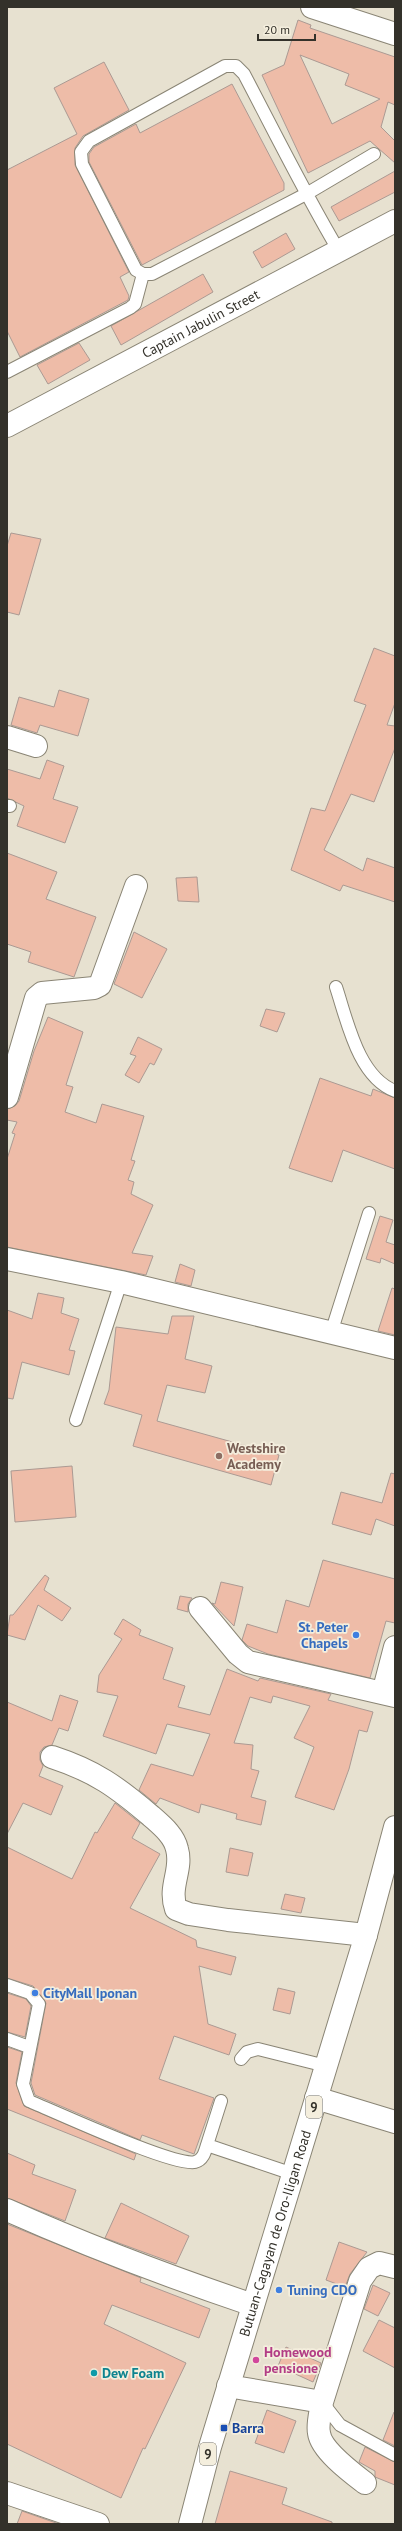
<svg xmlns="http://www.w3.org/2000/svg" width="402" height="2531" viewBox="0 0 402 2531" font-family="'PT Sans',sans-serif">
	<rect width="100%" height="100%" fill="#e7e1d0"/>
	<path fill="#eebca8" stroke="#ab9a93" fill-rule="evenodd" d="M298,20L311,25L310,28L395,57V105L388,102L381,127L395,141V163L370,141L308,173L262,75L284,65ZM300,55L349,74L345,85L380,99L332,124Z
		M104,62L129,110L83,136L75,148V165L129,272L120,277L129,296L128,300L20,357L7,331V170L77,134L54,88Z
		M232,84L284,183V190L142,265L89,162V154L94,147L136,124L140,133Z
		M395,171V192L339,221L331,207Z
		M286,233L295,249L262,268L253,252Z
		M203,274L213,292L121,345L111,326Z
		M79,343L90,360L48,384L37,365Z
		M11,533L41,539L19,615L7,612V546Z
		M374,648L395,656V703L387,725L395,726V748L374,802L351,794L324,850L363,871L367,858L395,868V902L343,885L340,891L291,870L311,808L325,811L366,705L354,701Z
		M59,690L89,699L78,736L40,725L37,733L11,725L19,697L54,707Z
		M47,760L64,766L53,799L78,807L65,843L17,826L24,806L7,798V769L40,779Z
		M7,853L57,872L46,899L96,917L74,977L28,962L31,952L7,944Z
		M197,877L199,902L178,901L176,878Z
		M134,932L167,949L142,998L114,984Z
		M266,1009L285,1013L277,1032L260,1026Z
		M48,1017L83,1032L66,1085L73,1087L65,1112L96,1123L102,1104L144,1116L131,1160L135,1161L128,1180L134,1182L131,1194L153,1205L132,1253L153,1256L146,1275L7,1247V1159L15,1134L12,1133L17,1122L7,1120V1109L15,1106L19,1101L34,1051Z
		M138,1037L162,1049L154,1065L150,1063L139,1083L125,1075L136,1056L130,1054Z
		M320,1078L371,1096L373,1089L395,1098V1169L343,1150L332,1182L289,1168Z
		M380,1216L393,1220L386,1242L395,1245V1264L381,1258L380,1263L366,1259Z
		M180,1264L195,1270L191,1286L175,1282Z
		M392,1288L395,1289V1335L378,1331Z
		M38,1293L64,1298L61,1313L79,1319L69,1350L75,1351L69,1375L22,1362L13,1399L7,1398V1310L32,1319Z
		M172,1316H194L185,1359L212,1366L205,1393L167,1385L157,1421L279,1455L271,1485L133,1446L142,1415L104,1404L109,1390L116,1327L168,1334Z
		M72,1466L76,1517L15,1522L11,1471Z
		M391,1473L395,1474V1526L376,1519L371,1535L332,1524L341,1492L382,1503Z
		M323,1560L395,1579V1623L386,1621L370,1678L268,1654L248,1646L242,1640L247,1624L277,1633L286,1600L309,1607Z
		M45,1575L49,1578L44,1590L71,1608L62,1621L38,1605L25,1640L7,1635L10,1615H13Z
		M221,1582L243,1587L234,1626L212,1603L215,1604Z
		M180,1596L192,1598L188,1604V1612L177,1609Z
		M123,1619L141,1630L139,1635L173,1648L163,1679L185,1686L178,1707L210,1715L227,1669L258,1681L260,1678L331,1694L328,1700L373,1712L367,1732L359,1730L349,1769L334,1810L295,1797L314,1747L294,1738L310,1706L273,1696L271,1703L250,1697L234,1743L253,1745L251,1769L259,1771L251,1797L266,1801L261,1825L236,1819L237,1814L201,1804L199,1813L160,1798L156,1804L139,1790L151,1764L193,1776L210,1734L167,1724L156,1754L103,1736L118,1696L97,1692L99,1675L122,1639L114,1634Z
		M60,1695L78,1701L68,1731L59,1728L52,1745L44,1747L40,1752V1760L43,1766L39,1776L63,1786L51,1815L23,1803L7,1834V1702L52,1721Z
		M115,1803L140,1823L132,1838L160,1854L130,1908L196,1940L197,1947L236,1957L231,1975L199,1966L208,2024L236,2034L229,2055L174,2036L159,2079L214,2098L194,2154L142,2135L140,2140L35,2095L31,2083L46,2003L33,1986L7,1978V1847L72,1879L95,1832L97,1833Z
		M230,1848L253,1853L248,1876L226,1872Z
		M285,1894L305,1898L301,1913L281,1909Z
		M278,1988L295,1992L290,2014L273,2010Z
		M7,1993L26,1999L31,2006L25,2037L7,2032Z
		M7,2047L22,2052L16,2083L24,2106L136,2154L134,2160L7,2109Z
		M7,2153L35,2165L32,2174L76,2190L65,2221L7,2198Z
		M121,2203L189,2236L176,2264L105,2238Z
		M7,2224L141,2278L140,2282L210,2309L199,2338L112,2305L104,2324L186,2363L145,2449L143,2448L121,2498L7,2444Z
		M339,2242L367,2252L350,2274L345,2287L326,2280Z
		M373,2285L390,2293L378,2316L364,2309Z
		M379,2320L395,2328V2368L363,2351Z
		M286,2347L321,2363L313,2382L278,2366Z
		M267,2410L296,2421L284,2453L255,2443Z
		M394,2412L395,2413V2446L383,2440Z
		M365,2447L395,2462V2485L375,2477V2471L359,2462Z
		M230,2471L287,2488L282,2504L332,2522V2524H215Z
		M22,2511L59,2524H17Z"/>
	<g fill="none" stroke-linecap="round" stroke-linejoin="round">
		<defs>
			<path id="lane" d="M339,251C305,194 275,133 244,74L236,66H225L89,141L81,152L82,164L136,270L143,274H152L308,193L374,154
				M7,372L130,308L135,304L143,274
				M7,806H10
				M336,987C347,1020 358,1077 395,1091
				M331,1333L369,1213
				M76,1420L121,1282
				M7,1985L30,1993L39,2004L23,2084L29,2101C56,2112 174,2167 195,2162C203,2160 205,2152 207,2145
				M7,2039L29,2047
				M241,2059L247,2052L258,2049L326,2066
				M221,2101L207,2145L293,2174
				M322,2402L340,2425L395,2455"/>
			<path id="street" d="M312,7L395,34
				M7,737L36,746
				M7,1097L36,998L42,993L94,988L100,985L136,886
				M7,1259L121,1282L395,1348
				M200,1608L238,1654L248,1662L395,1696
				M383,1693L395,1647
				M52,1757C95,1771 117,1787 151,1816C161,1825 174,1835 177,1849C183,1870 168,1886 176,1909L189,1914L228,1920L366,1935
				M316,2098L395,2122
				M7,2210C88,2246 170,2277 253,2305
				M228,2386L322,2402C321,2411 317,2424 319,2433C321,2450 352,2473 365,2483
				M322,2402L360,2281L369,2268L379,2263L395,2267
				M7,2493L98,2524"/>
			<g id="secondary">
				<path id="s1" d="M7,426L395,221"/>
			</g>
			<g id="highway">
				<path id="s2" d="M190,2524L210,2447L366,1935L395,1827"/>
			</g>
		</defs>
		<use href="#lane" stroke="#8a8575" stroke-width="14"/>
		<use href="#street" stroke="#8a8575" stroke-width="24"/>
		<use href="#secondary" stroke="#8a8575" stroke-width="24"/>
		<use href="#highway" stroke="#8a8575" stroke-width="24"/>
		<use href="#lane" stroke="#fff" stroke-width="12"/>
		<use href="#street" stroke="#fff" stroke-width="22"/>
		<use href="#secondary" stroke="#fff" stroke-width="22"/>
		<use href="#highway" stroke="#fff" stroke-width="22"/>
	</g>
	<circle fill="#8d6e63" stroke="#f4eedd" stroke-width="1.5" cx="219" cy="1456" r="4"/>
	<g fill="#3f7fe0" stroke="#f4eedd" stroke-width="1.5">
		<circle cx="356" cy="1635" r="4"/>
		<circle cx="35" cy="1993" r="4"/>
		<circle cx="279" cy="2290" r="4"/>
	</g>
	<circle fill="#d1479c" stroke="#f4eedd" stroke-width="1.5" cx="256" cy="2360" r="4"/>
	<circle fill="#0f9aa8" stroke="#f4eedd" stroke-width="1.5" cx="94" cy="2373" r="4"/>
	<rect fill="#1a4fb4" stroke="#f4eedd" stroke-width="1.5" x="220" y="2424" width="8" height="8" rx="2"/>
	<g text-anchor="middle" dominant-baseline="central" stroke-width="3.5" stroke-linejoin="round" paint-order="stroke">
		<g fill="#f4eedd" stroke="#6d6a60" stroke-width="1">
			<rect x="306" y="2096" width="16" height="22" rx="3"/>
			<rect x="200" y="2443" width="16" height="22" rx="3"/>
		</g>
		<g font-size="13" font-weight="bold" fill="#33312a">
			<text x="314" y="2107">9</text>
			<text x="208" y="2454">9</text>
		</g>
		<g font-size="14" fill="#33312a" stroke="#f4eedd">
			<text stroke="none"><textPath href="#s1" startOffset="219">Captain Jabulin Street</textPath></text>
			<text stroke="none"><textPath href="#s2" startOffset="303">Butuan-Cagayan de Oro-Iligan Road</textPath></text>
		</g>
		<g font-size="14" font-weight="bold" fill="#785e54" stroke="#f4eedd" text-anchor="start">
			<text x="227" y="1448">Westshire<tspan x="227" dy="16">Academy</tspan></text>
		</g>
		<g font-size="14" font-weight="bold" fill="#366cbe" stroke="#f4eedd" text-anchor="start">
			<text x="348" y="1627" text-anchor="end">St. Peter<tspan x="348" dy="16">Chapels</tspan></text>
			<text x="43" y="1993">CityMall Iponan</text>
			<text x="287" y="2290">Tuning CDO</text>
		</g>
		<g font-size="14" font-weight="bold" fill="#b23c85" stroke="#f4eedd" text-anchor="start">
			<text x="264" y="2352">Homewood<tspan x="264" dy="16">pensione</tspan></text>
		</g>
		<g font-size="14" font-weight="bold" fill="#0d838f" stroke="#f4eedd" text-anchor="start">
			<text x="102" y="2373">Dew Foam</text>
		</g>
		<g font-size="14" font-weight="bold" fill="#164399" stroke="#f4eedd" text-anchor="start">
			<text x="232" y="2428">Barra</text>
		</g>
	</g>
	<rect width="402" height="2531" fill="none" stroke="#33312a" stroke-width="16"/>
	<path d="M258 34v6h57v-6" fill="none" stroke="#33312a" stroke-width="2"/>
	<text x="264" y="34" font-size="12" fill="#33312a" stroke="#f4eedd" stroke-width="3" paint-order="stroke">20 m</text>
</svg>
